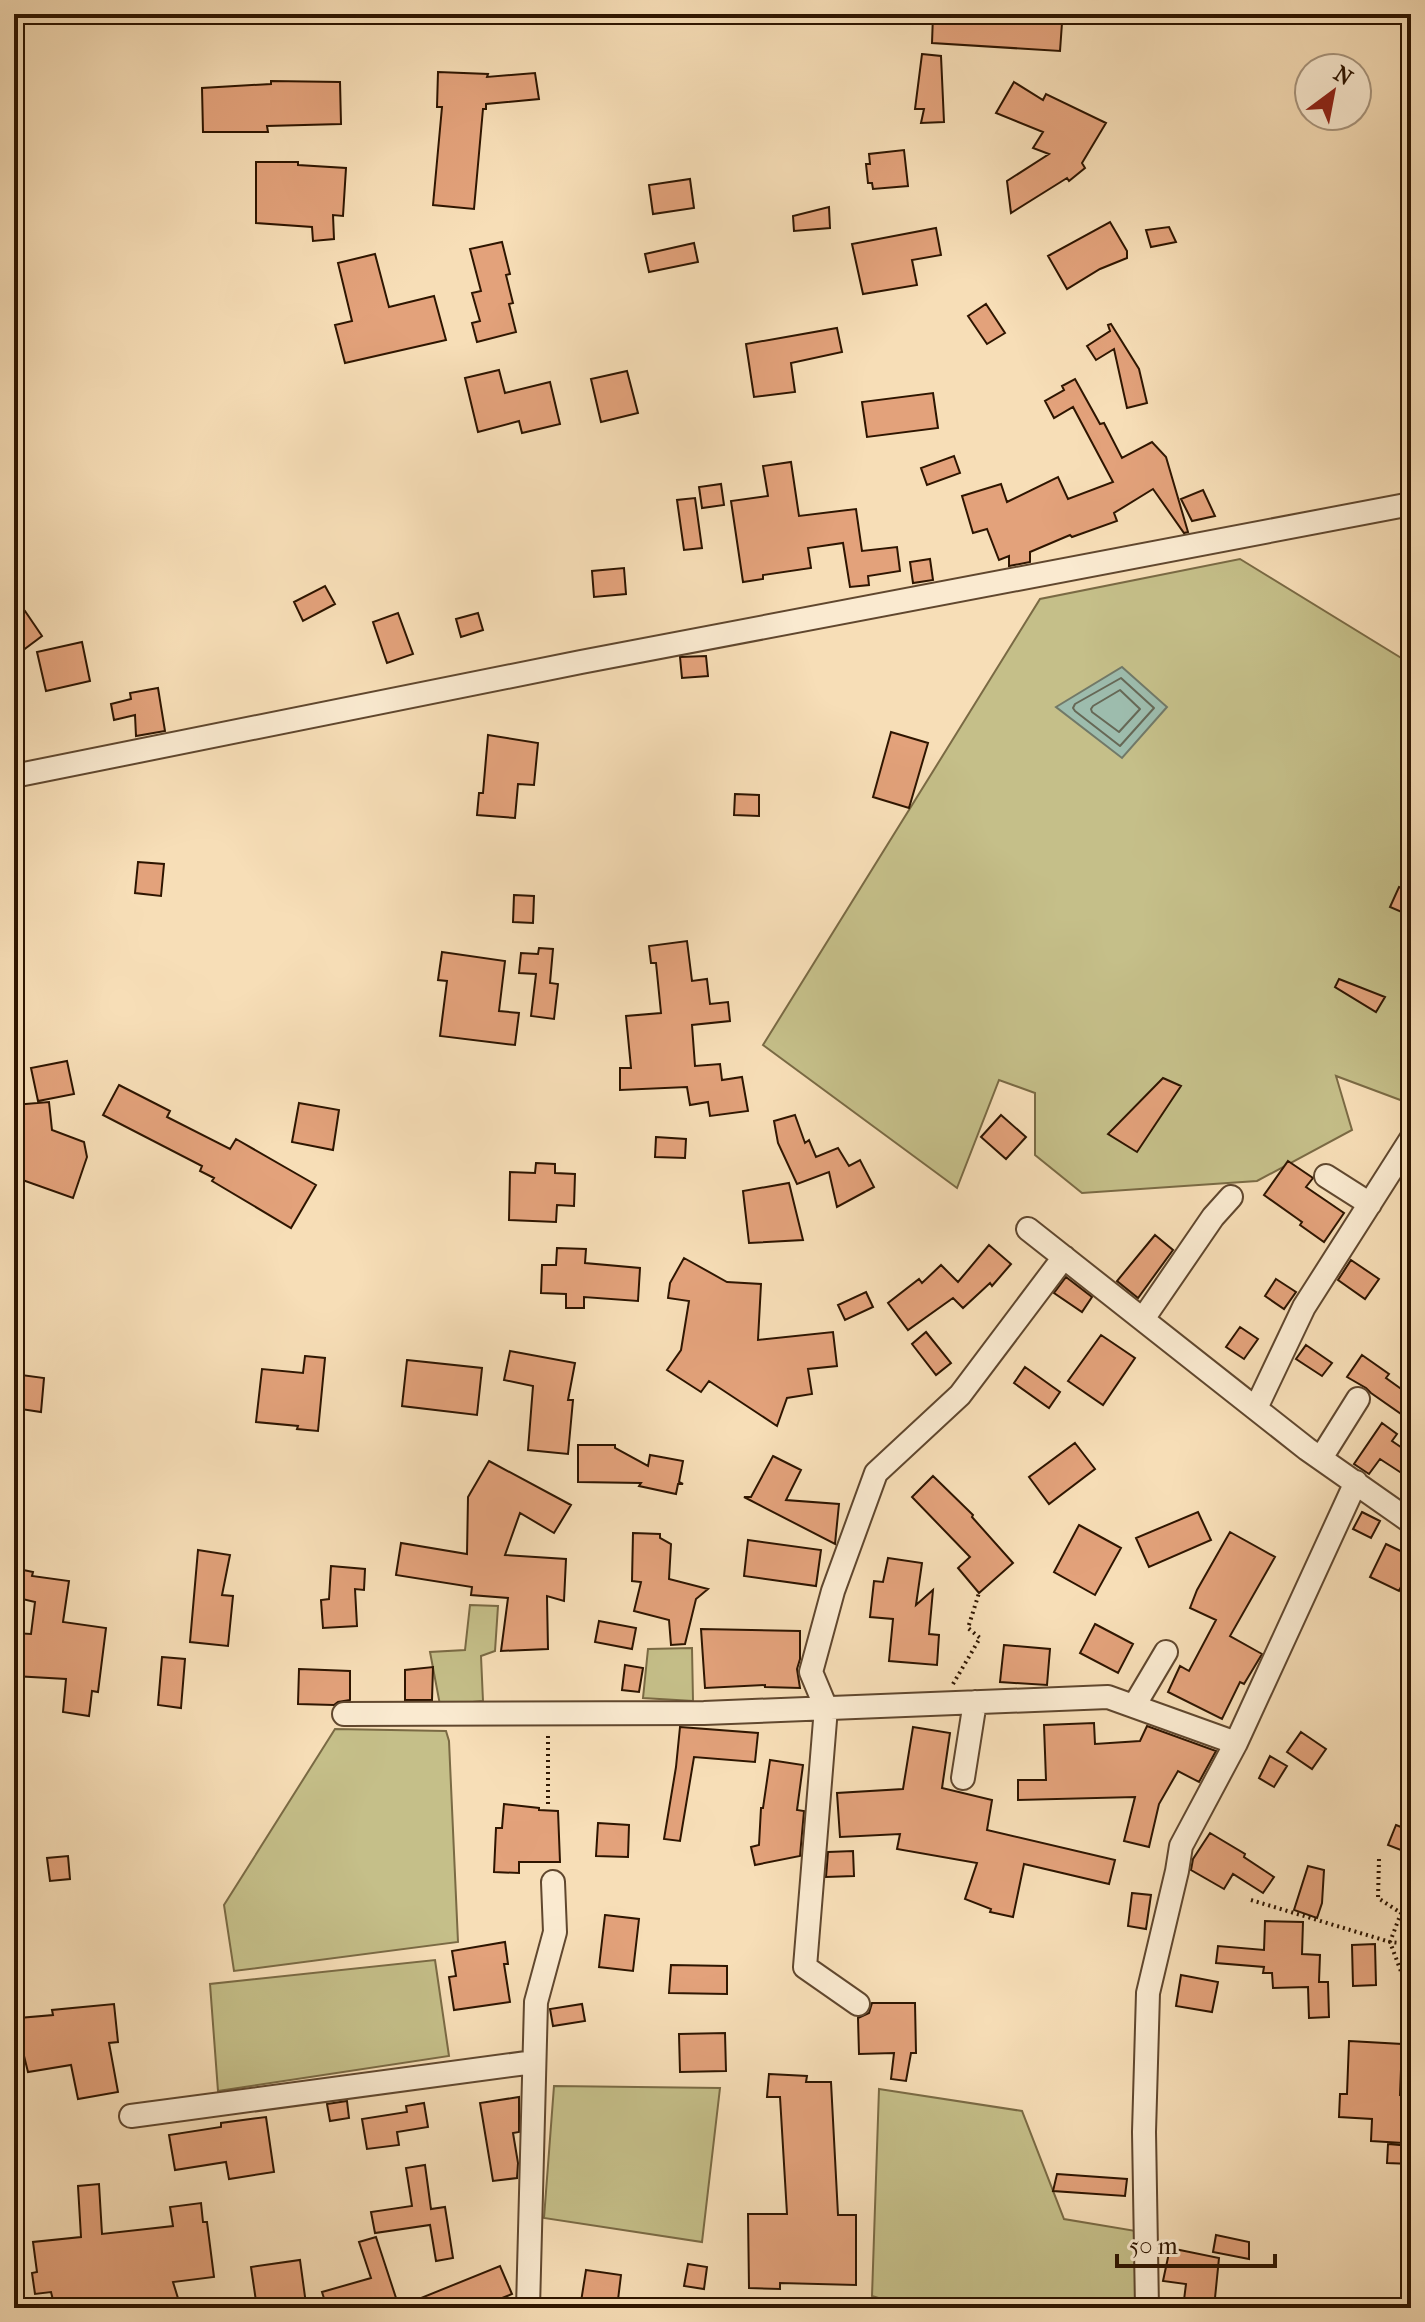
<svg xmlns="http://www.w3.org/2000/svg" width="1425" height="2322" viewBox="0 0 1425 2322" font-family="'IM FELL French Canon',serif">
	<rect width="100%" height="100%" fill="#f7deb7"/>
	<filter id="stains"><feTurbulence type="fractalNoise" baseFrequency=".0025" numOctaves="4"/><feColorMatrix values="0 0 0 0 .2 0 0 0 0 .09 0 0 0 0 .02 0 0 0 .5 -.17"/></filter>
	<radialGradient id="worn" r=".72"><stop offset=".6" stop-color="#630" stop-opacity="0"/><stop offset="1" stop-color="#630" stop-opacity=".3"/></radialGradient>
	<path fill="#c5bf89" stroke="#7a6a44" stroke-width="2" d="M1240,559L1411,664V1104L1336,1076L1352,1130L1257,1181L1082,1193L1035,1155V1093L999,1080L957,1188L763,1045L1040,599Z
		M470,1605L498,1606L495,1651L481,1656L483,1701L440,1705L430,1652L465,1650Z
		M692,1648L693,1701L643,1698L648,1649Z
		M335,1729L446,1731L449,1741L458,1942L234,1971L224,1905Z
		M435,1960L449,2056L218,2091L210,1984Z
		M554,2086L720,2088L702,2242L544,2218Z
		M879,2089L1022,2111L1064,2219L1136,2231L1138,2308H911L872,2296Z"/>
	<path fill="#9dbcad" stroke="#717968" stroke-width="2" d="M1122,667L1167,707L1122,758L1056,707Z"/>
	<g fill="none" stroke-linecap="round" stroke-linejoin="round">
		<path stroke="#666856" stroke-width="2" d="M1121,678L1154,708L1120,746L1075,711L1073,708L1075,704Z
			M1120,690L1140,709L1119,732L1092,712L1091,709L1093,706Z"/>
	</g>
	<path fill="#e3a27b" stroke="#2e1500" stroke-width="2" d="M933,15L1062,23L1060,51L932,43Z
		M922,54L941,56L944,122L921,123L924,109H915Z
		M438,72L488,74L487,77L535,73L539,99L486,104V109H483L474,209L433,205L442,107H437Z
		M271,81L340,82L341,124L267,126L268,132H203L202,88L271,84Z
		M1014,82L1043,100L1046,94L1106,123L1082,163L1085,168L1069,181L1067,178L1011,213L1007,181L1049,154L1033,148L1043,132L996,113Z
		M904,150L908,186L873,189L872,183H868L866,164H870L869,154Z
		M256,162H298V165L346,168L343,216L333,215L334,239L313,241L312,227L256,223Z
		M690,179L694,208L653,214L649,185Z
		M829,207L830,228L794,231L793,216Z
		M1110,222L1127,251V258L1100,269L1067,289L1048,256Z
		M1169,227L1176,242L1151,247L1146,230Z
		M936,228L941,255L912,260L917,285L863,294L852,244Z
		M502,242L510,274L506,275L513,303L509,304L516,332L477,342L472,323L480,321L472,293L481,291L470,249Z
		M694,243L698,262L649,272L645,254Z
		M375,254L389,307L434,296L446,340L345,363L335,325L352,321L338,263Z
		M986,304L1005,333L987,344L968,316Z
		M1111,324L1139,369L1147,403L1127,408L1114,349L1096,360L1087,346L1110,331L1108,325Z
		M837,328L842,352L791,363L795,392L754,397L746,344Z
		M499,370L505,393L550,382L560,424L522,433L519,421L478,432L465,378Z
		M627,371L638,413L601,422L591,379Z
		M1075,379L1100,424L1104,423L1122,458L1152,442L1166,457L1188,532L1184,533L1153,489L1114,513L1117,521L1072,537L1070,535L1030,552V562L1009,566V556L999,560L987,529L973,533L962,496L1001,484L1007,502L1058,477L1068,499L1113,482L1073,407L1054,418L1045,401L1064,390L1062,386Z
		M933,393L938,428L867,437L862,402Z
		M954,456L960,473L927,485L921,468Z
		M791,462L799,516L856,509L862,551L897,547L900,571L868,576L869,585L850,587L843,543L808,548L811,568L763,575V579L743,582L731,501L768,496L763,466Z
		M721,484L724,505L702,508L699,487Z
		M1203,490L1215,516L1192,521L1181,499Z
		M695,498L702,548L684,550L677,500Z
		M930,559L933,580L913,583L910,562Z
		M624,568L626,594L594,597L592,571Z
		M325,586L335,604L303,621L294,602Z
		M25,611L42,636L14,657V618Z
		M398,613L413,654L387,663L373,622Z
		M478,613L483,630L461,637L456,619Z
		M82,642L90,681L46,691L37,652Z
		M706,656L708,676L682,678L680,657Z
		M158,688L165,731L136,736L135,715L114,720L111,704L131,699L130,693Z
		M891,732L928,743L909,808L873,797Z
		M488,735L538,743L534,785L518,784L515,818L477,815L479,793H483Z
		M735,794L759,795V816L734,815Z
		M138,862L164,864L161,896L135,893Z
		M1399,887L1411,892V916L1390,907Z
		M514,895L534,896L533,923L513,922Z
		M687,941L692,981L707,979L710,1004L728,1002L730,1021L692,1025L695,1066L720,1064L722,1080L742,1077L748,1111L710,1116L708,1102L690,1105L687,1087L620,1090V1068H631L626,1016L661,1013L656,963H651L649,946Z
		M539,948L553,949L550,983L558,984L554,1019L531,1016L536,974L519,973L521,953L538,954Z
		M442,952L505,961L499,1011L519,1013L515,1045L440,1036L447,981L438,980Z
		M1339,979L1385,997L1376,1012L1335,987Z
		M67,1061L74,1094L38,1101L31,1068Z
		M1163,1078L1181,1086L1137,1152L1108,1134Z
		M119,1085L170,1111L167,1117L230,1149L236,1139L316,1185L291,1228L212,1181L214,1178L200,1171L202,1166L103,1115Z
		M49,1102L52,1130L84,1142L87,1157L73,1198L14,1177V1105Z
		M299,1103L339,1110L333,1150L292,1142Z
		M795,1115L805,1143L809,1140L816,1157L838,1148L849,1166L860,1160L874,1187L837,1207L829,1172L797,1184L778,1143L774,1121Z
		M1001,1115L1026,1137L1006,1159L981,1137Z
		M656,1137L686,1139L685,1158L655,1157Z
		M1288,1161L1313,1178L1306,1187L1344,1213L1324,1242L1300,1225L1302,1222L1264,1195Z
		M536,1163L555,1164V1173L575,1174L574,1206L557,1205L556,1222L509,1220L510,1172L535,1173Z
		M789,1183L803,1240L749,1243L743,1191Z
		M1155,1235L1173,1250L1138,1298L1117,1281Z
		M989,1245L1011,1264L992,1286L990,1283L963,1308L953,1298L908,1330L888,1303L919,1279L922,1283L941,1265L958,1282Z
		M557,1248L586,1249L585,1263L640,1268L638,1301L584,1297V1308H566V1294L541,1293L542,1265H556Z
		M684,1258L727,1282L761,1284L758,1340L833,1332L837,1366L808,1369L812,1394L787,1398L777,1426L709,1381L701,1392L667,1370L681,1350L689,1301L668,1298L670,1283Z
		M1351,1260L1379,1279L1365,1299L1338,1280Z
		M1066,1277L1092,1297L1082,1312L1054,1293Z
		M1276,1279L1296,1292L1284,1309L1265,1296Z
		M866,1292L873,1307L845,1320L838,1305Z
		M1240,1327L1258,1339L1244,1359L1226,1347Z
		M926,1332L951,1363L936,1375L912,1344Z
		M1101,1335L1135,1358L1103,1405L1068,1381Z
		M1306,1345L1332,1363L1322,1376L1296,1359Z
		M510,1351L575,1363L568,1400H573L568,1454L528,1450L533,1386L504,1380Z
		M1362,1355L1389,1374L1386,1378L1411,1396V1405L1404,1416L1371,1393L1366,1388L1347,1377Z
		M305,1356L325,1358L318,1431L297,1429L298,1426L256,1422L262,1369L303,1373Z
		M407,1360L482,1368L477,1415L402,1406Z
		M1025,1367L1060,1392L1049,1408L1014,1383Z
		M14,1374L44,1378L41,1412L14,1408Z
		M1382,1423L1397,1434L1392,1441L1411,1454V1463L1403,1474L1380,1459L1369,1474L1354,1464Z
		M1075,1443L1095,1469L1049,1504L1029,1477Z
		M578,1445H615V1448L648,1466L650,1455L683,1461L679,1482L683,1484H678L676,1494L639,1486L641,1483L578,1482Z
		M773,1456L801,1470L786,1500L839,1504L835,1544L744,1497H751Z
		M489,1461L571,1505L554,1533L520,1513L505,1555L566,1559L564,1601L547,1596L548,1649L501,1651L508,1598L471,1595L472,1587L396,1575L401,1543L467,1554L468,1497Z
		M933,1476L973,1515L972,1517L1013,1563L979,1593L958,1568L970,1557L912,1497Z
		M1198,1512L1211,1540L1149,1567L1136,1538Z
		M1362,1512L1380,1521L1371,1538L1353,1529Z
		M1079,1525L1121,1548L1095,1595L1054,1572Z
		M1230,1532L1275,1557L1230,1636L1262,1654L1244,1684L1240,1682L1222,1719L1168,1692L1180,1666L1189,1671L1216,1620L1190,1608L1197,1590Z
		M633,1533L660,1534V1538L671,1544L669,1579L708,1589L696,1599L685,1644L671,1645L669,1620L634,1611L641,1582L632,1581Z
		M748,1540L821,1550L816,1586L744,1576Z
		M1386,1544L1411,1556V1566L1399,1591L1370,1577Z
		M198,1550L230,1555L222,1595L233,1596L228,1646L190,1642Z
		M888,1558L922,1563L916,1605L933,1590L929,1634L939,1635L937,1665L889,1661L893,1619L870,1617L874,1581L883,1582Z
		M331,1566L365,1569L364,1590L355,1589L357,1626L323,1628L321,1600L329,1599Z
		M14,1568L33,1572L32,1576L69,1581L63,1622L106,1628L98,1692L92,1691L89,1716L63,1712L66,1679L14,1676V1633L31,1634L35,1602L14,1597Z
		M599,1621L636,1628L632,1649L595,1642Z
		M1095,1624L1133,1644L1118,1673L1080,1653Z
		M701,1629L800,1631V1659L797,1669L800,1688L765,1687V1685L705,1688Z
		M1004,1645L1050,1649L1047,1685L1000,1682Z
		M162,1657L185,1659L181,1708L158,1705Z
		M625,1665L643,1668L639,1692L622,1690Z
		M433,1667L432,1700H405V1670Z
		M299,1669L350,1671V1700L338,1702L334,1705L298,1704Z
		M1094,1723L1095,1744L1140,1741L1147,1726L1216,1751L1199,1782L1178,1771L1159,1804L1149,1847L1124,1841L1135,1797L1018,1800V1780H1046L1044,1725Z
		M680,1727L758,1733L755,1762L694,1757L680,1841L664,1839L676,1767Z
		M913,1727L950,1733L942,1788L992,1800L987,1830L1115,1860L1109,1884L1024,1864L1013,1917L990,1912L991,1909L965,1899L977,1863L897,1849L900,1834L840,1837L837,1793L903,1789Z
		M1301,1732L1326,1749L1312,1769L1287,1752Z
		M1270,1756L1287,1766L1274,1787L1259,1778Z
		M770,1760L803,1765L797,1810L804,1811L800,1856L755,1865L751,1847L759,1845L761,1808H763Z
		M504,1804L539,1808V1810L558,1811L560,1862H519V1873L494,1872L496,1828H502Z
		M598,1823L629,1825L628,1857L596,1856Z
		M1396,1825L1411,1831V1854L1388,1845Z
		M1210,1833L1245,1854L1244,1857L1274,1877L1263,1893L1233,1874L1224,1889L1191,1870L1193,1859Z
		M853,1851L854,1876L826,1877L828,1852Z
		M68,1856L70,1879L50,1881L47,1858Z
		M1308,1866L1324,1870L1322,1903L1317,1918L1294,1910Z
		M1132,1893L1151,1895L1146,1929L1128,1926Z
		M605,1915L639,1919L633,1971L599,1967Z
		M1265,1921L1303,1922L1302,1954L1320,1955L1319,1982H1328L1329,2017L1309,2018L1308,1987L1273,1988L1272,1973H1263L1264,1967L1216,1963L1218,1946L1264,1950Z
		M505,1942L508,1964H504L510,2002L454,2010L449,1977L456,1976L452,1951Z
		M1375,1944L1376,1985L1353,1986L1352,1945Z
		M671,1965L727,1966V1994L669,1993Z
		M1181,1975L1218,1982L1212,2012L1176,2006Z
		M872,2003H915L916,2053H911L906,2081L891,2079L894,2053L859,2054L858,2018L869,2013Z
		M114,2004L118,2042L109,2043L118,2092L78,2099L71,2065L28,2072L22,2048L19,2018L53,2015L52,2010Z
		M582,2004L585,2021L553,2026L550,2009Z
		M725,2033L726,2071L680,2072L679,2034Z
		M1349,2041L1402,2044L1400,2095H1405L1403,2143L1371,2141L1372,2119L1339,2117L1340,2094H1347Z
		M769,2074L807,2076L806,2082H831L838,2215H856V2285L780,2283V2289L749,2288L748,2214H787L780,2097H767Z
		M519,2097V2132L513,2133L518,2163L517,2178L493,2181L480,2103Z
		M347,2101L349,2118L330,2121L327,2104Z
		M424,2103L428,2127L397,2132L399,2145L367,2149L362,2119L407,2112L406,2106Z
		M266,2117L274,2172L229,2179L226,2162L175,2170L169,2135L221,2127V2123Z
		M1388,2144L1411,2146V2164L1387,2163Z
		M425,2165L431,2209L445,2207L453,2258L436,2261L430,2225L375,2233L371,2212L412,2206L406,2168Z
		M1057,2174L1127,2179L1125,2196L1053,2191Z
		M99,2184L102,2234L173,2226L170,2207L201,2203L203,2222H207L214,2277L173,2282L181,2308H55L51,2292L35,2294L32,2273L37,2272L33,2242L81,2237L78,2186Z
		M1216,2235L1249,2242V2259L1213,2252Z
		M376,2237L399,2307L500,2266L512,2294L477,2308H327L322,2292L371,2278L359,2242Z
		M1170,2248L1219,2258L1214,2308H1183L1186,2284L1163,2281Z
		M300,2260L306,2304L257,2308L251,2267Z
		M688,2264L707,2267L704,2289L684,2286Z
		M586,2270L621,2275L617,2308H580Z"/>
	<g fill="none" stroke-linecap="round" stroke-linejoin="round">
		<defs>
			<path id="street" d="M14,776L581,662L1411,504
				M1326,1176L1370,1204
				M1028,1229L1307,1449L1411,1522
				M1143,1319L1213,1217L1231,1197
				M1256,1408L1304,1307L1411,1139
				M1321,1458L1358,1399
				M1134,1706L1166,1652
				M344,1714L704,1713L1108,1697L1236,1743
				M963,1778L975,1702
				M858,2004L805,1967L826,1708L811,1672L833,1591L876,1473L960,1395L1064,1257
				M131,2116L534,2062
				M528,2308L536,2002L555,1932L553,1882
				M1147,2308L1144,2132L1148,1993L1177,1871L1181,1846L1236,1743L1356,1482"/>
		</defs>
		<use href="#street" stroke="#60472e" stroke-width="26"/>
		<path stroke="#2e1500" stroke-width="4" stroke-dasharray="2 4" stroke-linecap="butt" d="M953,1684L980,1638L968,1628L979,1593
			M548,1804V1735
			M1379,1859L1378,1898L1401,1913L1390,1942L1411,1944
			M1251,1900L1390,1942L1409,1993L1411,2062"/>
		<use href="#street" stroke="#faead0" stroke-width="22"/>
	</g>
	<rect width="1425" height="2322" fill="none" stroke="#f7deb7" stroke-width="48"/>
	<rect x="16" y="16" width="1393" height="2290" fill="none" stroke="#2e1500" stroke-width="4"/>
	<rect x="24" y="24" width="1377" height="2274" fill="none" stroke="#2e1500" stroke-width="2"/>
	<g transform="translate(1333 92) rotate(32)"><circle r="38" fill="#faead0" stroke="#a8957d" stroke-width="2"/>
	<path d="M0-6L14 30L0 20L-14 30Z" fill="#8f2418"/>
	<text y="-12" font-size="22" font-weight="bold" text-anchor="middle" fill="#2e1500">N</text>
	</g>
	<path d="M1117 2254v12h158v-12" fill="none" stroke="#2e1500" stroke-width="4"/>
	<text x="1129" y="2254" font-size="24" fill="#2e1500" stroke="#faead0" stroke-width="6" paint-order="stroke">50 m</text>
	<rect width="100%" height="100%" filter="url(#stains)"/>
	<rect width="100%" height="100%" fill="url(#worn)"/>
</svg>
